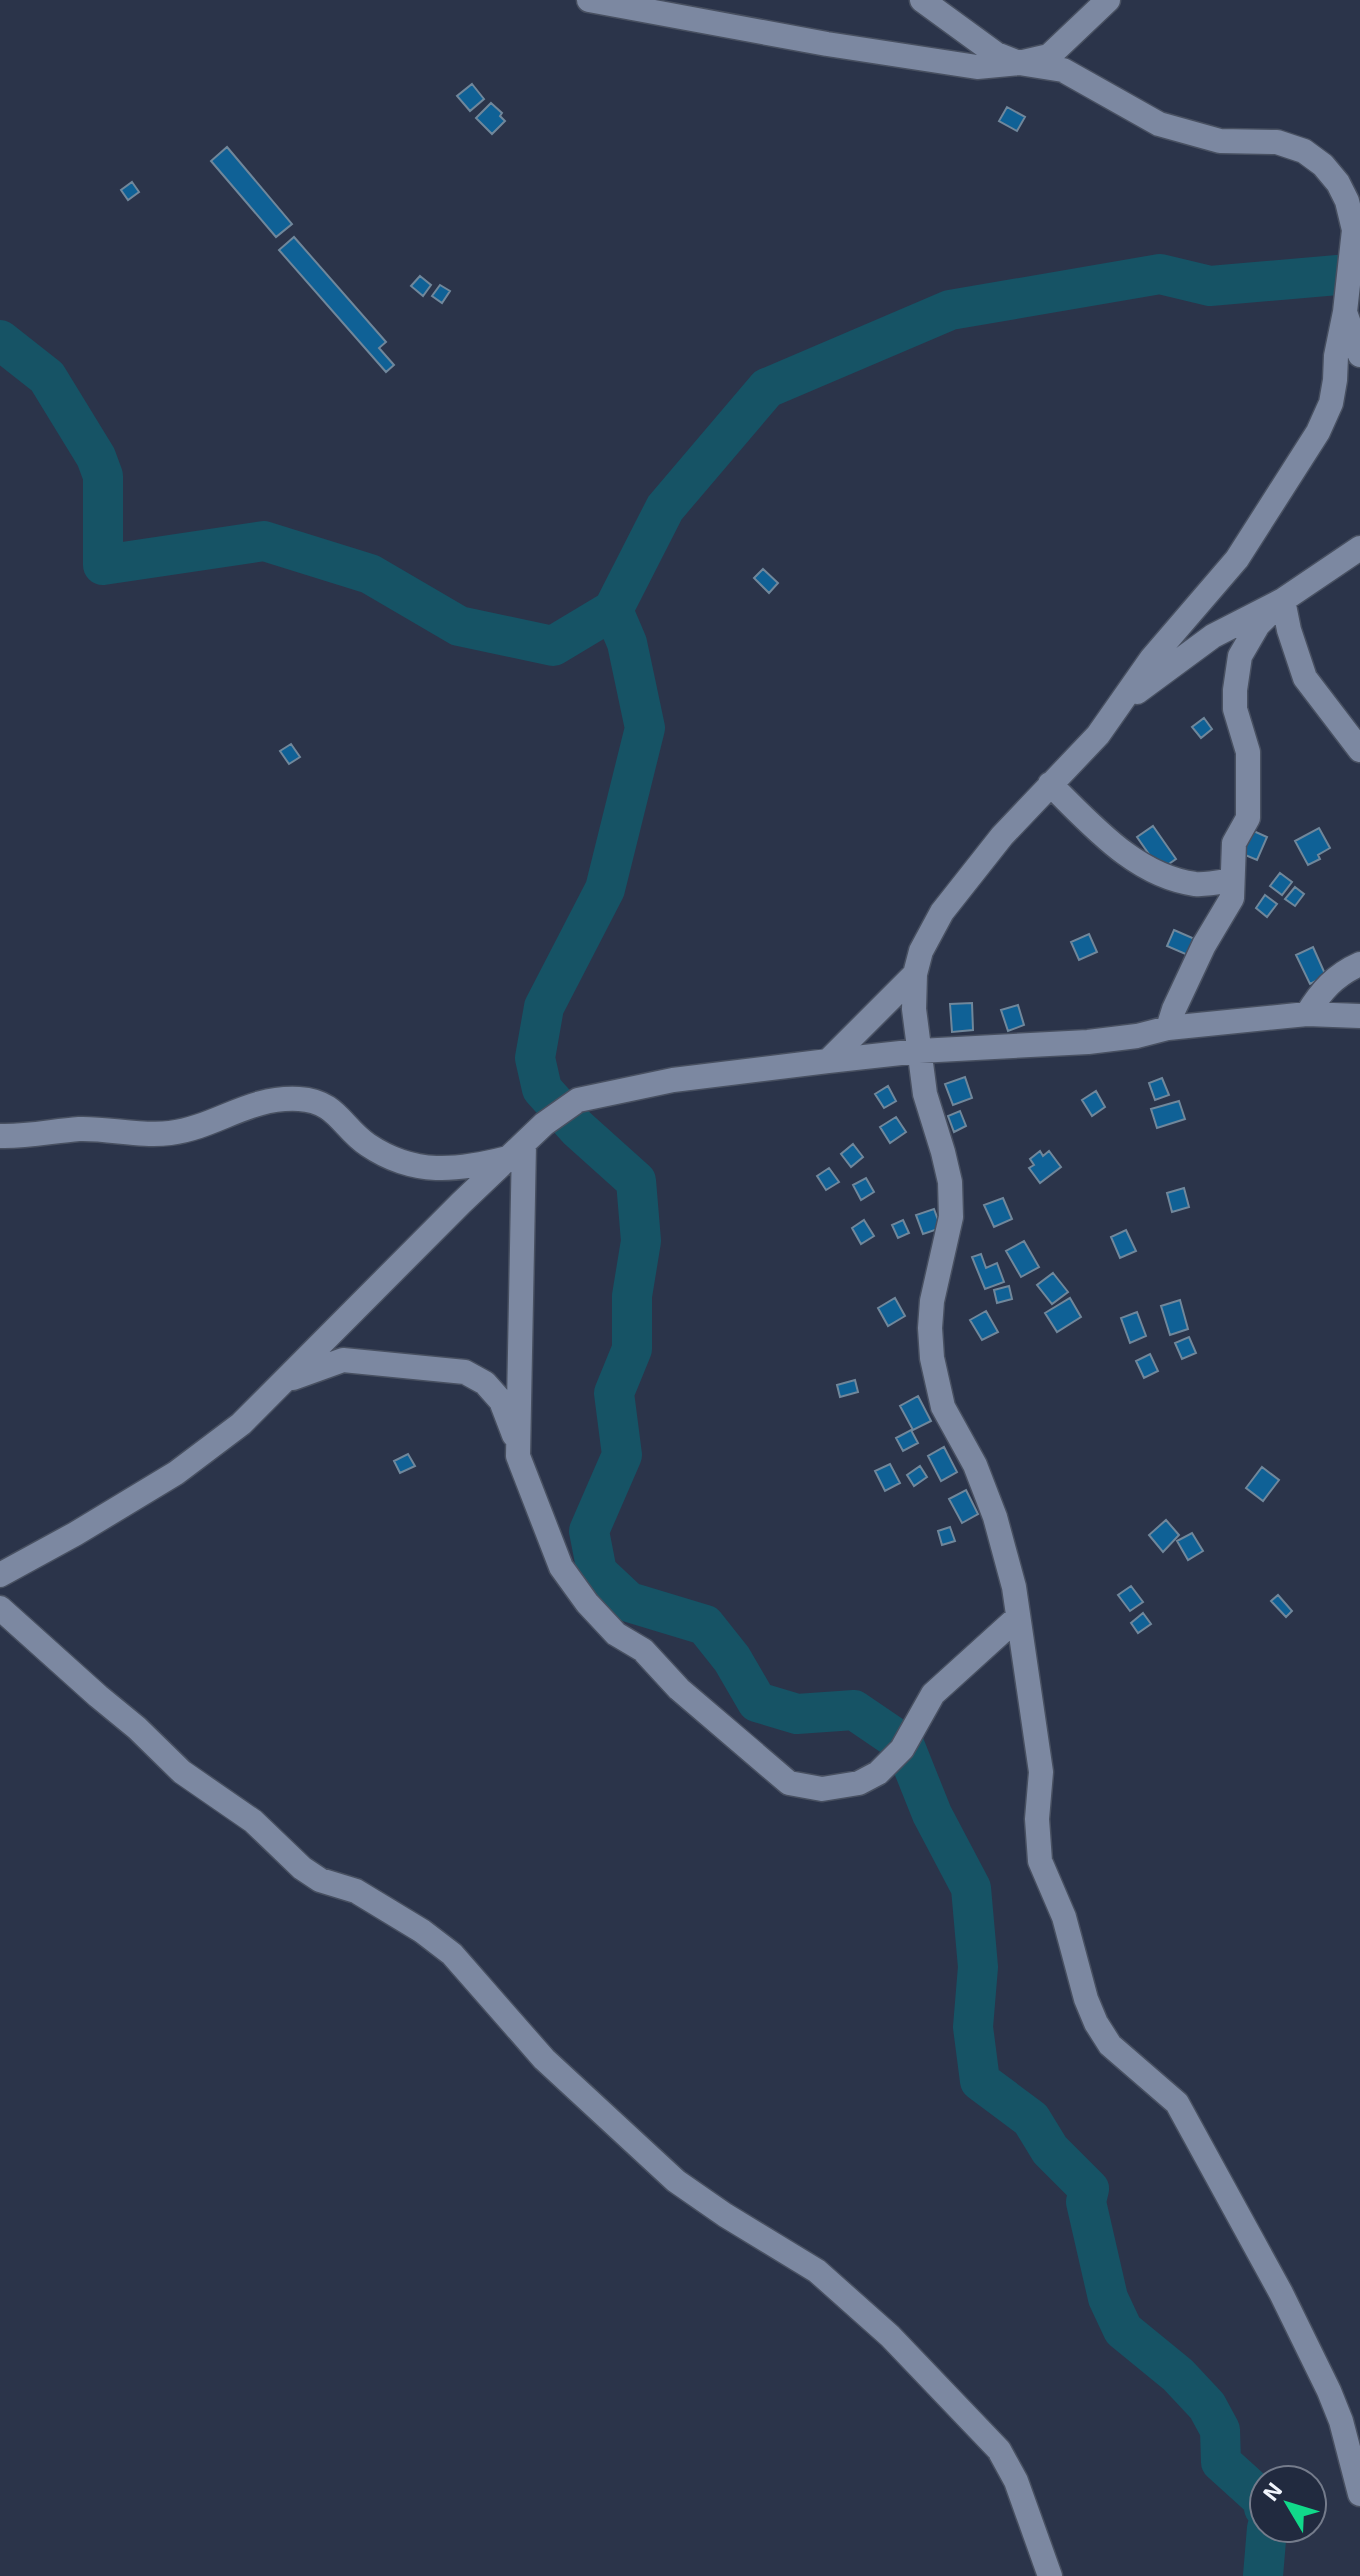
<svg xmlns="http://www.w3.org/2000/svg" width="1360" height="2576" viewBox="0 0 1360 2576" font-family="'Exo 2',sans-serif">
	<rect width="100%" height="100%" fill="#2b344a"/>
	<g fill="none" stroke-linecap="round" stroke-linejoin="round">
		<path stroke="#165365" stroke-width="40" d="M0,340L47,377L96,457L103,476V565L264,541L370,574L459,626L553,646L613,610L665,508L767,388L950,310L1160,274L1210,286L1349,274L1360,265
			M613,610L627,643L645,728L605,889L544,1007L535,1058L542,1089L577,1128L636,1181L641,1241L632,1296V1349L614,1393L622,1455L589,1531L597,1572L629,1602L705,1625L732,1659L757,1702L797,1714L854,1710L904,1744L932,1814L971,1888L978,1967L973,2027L980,2081L1031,2119L1050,2150L1089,2189L1086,2202L1108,2298L1123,2330L1178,2375L1207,2406L1220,2430L1221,2462L1263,2500L1264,2508
			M1263,2576L1267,2528"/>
	</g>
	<path fill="#0f6196" stroke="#70879b" stroke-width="2" d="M472,84L484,99L470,111L457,96Z
		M491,103L502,113L500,116L505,121L492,134L476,118Z
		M1007,107L1025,117L1017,131L999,121Z
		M227,147L292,224L276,237L211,161Z
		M132,182L139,192L128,200L121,190Z
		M294,237L386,342L379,348L394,365L386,372L279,250Z
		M420,276L431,285L423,296L411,286Z
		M440,285L450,291L442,303L432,296Z
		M763,569L778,583L769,593L754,578Z
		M1204,718L1212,729L1201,738L1192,727Z
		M291,744L300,757L289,764L280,751Z
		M1153,826L1176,859L1160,870L1137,837Z
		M1319,828L1330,848L1318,855L1320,859L1308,865L1295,841Z
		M1249,829L1267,837L1257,860L1238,852Z
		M1280,873L1292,882L1282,895L1270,886Z
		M1295,887L1304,894L1295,906L1285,899Z
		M1265,895L1277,904L1267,917L1256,908Z
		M1174,930L1197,940L1190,956L1167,946Z
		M1089,934L1097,952L1079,960L1071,942Z
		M1313,947L1326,976L1310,984L1296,955Z
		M972,1003L973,1030L952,1032L950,1004Z
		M1018,1005L1024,1025L1008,1031L1001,1010Z
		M965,1077L972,1098L953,1105L945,1084Z
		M1162,1078L1169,1095L1155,1100L1149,1083Z
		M888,1086L896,1101L884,1108L875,1094Z
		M1096,1091L1105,1107L1092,1116L1082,1100Z
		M1179,1101L1185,1119L1157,1128L1151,1109Z
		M960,1111L966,1126L954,1132L948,1116Z
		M896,1117L906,1132L890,1143L880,1127Z
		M853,1144L863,1157L851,1167L841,1154Z
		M1040,1151L1043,1156L1049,1151L1061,1167L1040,1183L1029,1168L1034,1165L1030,1159Z
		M829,1168L839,1182L826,1190L817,1176Z
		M866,1178L874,1192L861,1200L853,1185Z
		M1184,1188L1189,1207L1172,1212L1167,1193Z
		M1003,1198L1012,1219L994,1227L984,1205Z
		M934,1209L941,1228L923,1234L916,1215Z
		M864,1220L874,1236L861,1244L852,1228Z
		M903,1220L909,1233L898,1238L892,1225Z
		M1126,1230L1136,1251L1120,1258L1111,1237Z
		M1024,1241L1039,1267L1021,1277L1006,1251Z
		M981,1254L986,1268L997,1263L1004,1282L985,1289L972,1257Z
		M1053,1273L1068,1292L1052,1304L1037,1285Z
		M1009,1286L1012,1299L997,1303L994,1290Z
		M895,1298L905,1316L888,1326L878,1308Z
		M1070,1298L1081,1317L1057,1332L1045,1313Z
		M1180,1300L1188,1329L1170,1335L1161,1306Z
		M986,1311L998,1332L982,1340L970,1320Z
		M1137,1312L1146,1336L1130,1343L1121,1318Z
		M1189,1337L1196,1353L1182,1359L1175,1343Z
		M1150,1354L1158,1371L1144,1378L1136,1361Z
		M855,1380L858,1392L840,1397L837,1385Z
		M918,1396L931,1421L913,1430L900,1406Z
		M911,1430L918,1443L903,1451L896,1438Z
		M944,1447L957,1472L941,1481L928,1456Z
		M408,1454L415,1466L400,1473L394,1461Z
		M890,1464L900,1483L885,1491L875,1471Z
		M920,1466L927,1477L914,1486L907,1475Z
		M1262,1467L1279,1480L1263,1501L1246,1488Z
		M966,1490L978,1514L962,1523L949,1499Z
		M1166,1520L1179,1535L1163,1552L1149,1535Z
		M950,1527L955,1541L942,1545L938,1531Z
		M1192,1533L1203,1551L1188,1560L1177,1541Z
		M1131,1586L1143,1602L1130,1611L1118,1595Z
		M1278,1595L1292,1611L1286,1617L1271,1601Z
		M1143,1613L1151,1624L1138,1633L1131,1623Z"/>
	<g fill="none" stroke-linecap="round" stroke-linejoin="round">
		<defs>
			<path id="street" d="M589,0L827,44L977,67L1019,63L1049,56L1108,0
				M922,0L996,54L1019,63L1063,70L1159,124L1220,141L1277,142L1304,151L1323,165L1338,183L1347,201L1354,230L1345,312L1336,356L1335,380L1331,403L1318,432L1237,559L1152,658L1098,735L1002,836L942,912L921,951L915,974L914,1009L925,1094L943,1152L950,1182L951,1217L932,1301L930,1328L932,1358L943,1407L975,1465L995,1517L1014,1587L1041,1772L1037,1819L1040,1861L1064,1917L1086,1999L1096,2023L1110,2045L1177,2103L1281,2293L1329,2391L1341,2421L1360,2494
				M1346,315L1360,355
				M1283,600L1289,630L1305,678L1360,750
				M1137,692L1213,636L1283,600L1360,548
				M1050,784C1091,824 1135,876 1195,884C1206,885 1220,882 1232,880
				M1307,1014C1321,991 1335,975 1360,964
				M1168,1028L1174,1009L1204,945L1232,898L1234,843L1248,818V752L1235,709V690L1240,656L1258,625L1283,600
				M828,1061L915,974
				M0,1136C26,1137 53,1131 79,1129C109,1128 141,1137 170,1133C217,1127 249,1096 299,1099C337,1101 342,1128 368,1145C414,1176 457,1171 508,1158
				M524,1144L518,1456L561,1567L587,1603L616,1634L643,1650L679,1689L789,1783L822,1789L859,1783L878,1773L902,1749L933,1694L1018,1617
				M293,1378L343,1360L465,1372L485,1383L501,1401L514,1435
				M0,1575L75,1534L176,1473L241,1424L461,1203L544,1124L578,1100L673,1080L828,1061L919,1051L1088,1042L1137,1036L1168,1028L1307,1014L1360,1016
				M0,1608L98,1696L137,1728L182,1772L253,1821L302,1868L320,1880L356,1891L422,1931L452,1954L544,2059L676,2181L725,2215L817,2271L890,2336L999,2450L1016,2481L1050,2576"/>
		</defs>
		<use href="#street" stroke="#485061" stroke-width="27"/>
		<use href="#street" stroke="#7c88a1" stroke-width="24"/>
	</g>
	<g transform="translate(1288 2504) rotate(308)"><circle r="38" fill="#212a3f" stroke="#747b8b" stroke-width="2"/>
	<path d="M0-6L14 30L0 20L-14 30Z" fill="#11d98a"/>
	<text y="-12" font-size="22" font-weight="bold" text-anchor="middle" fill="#f1f5fd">N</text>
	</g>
</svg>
